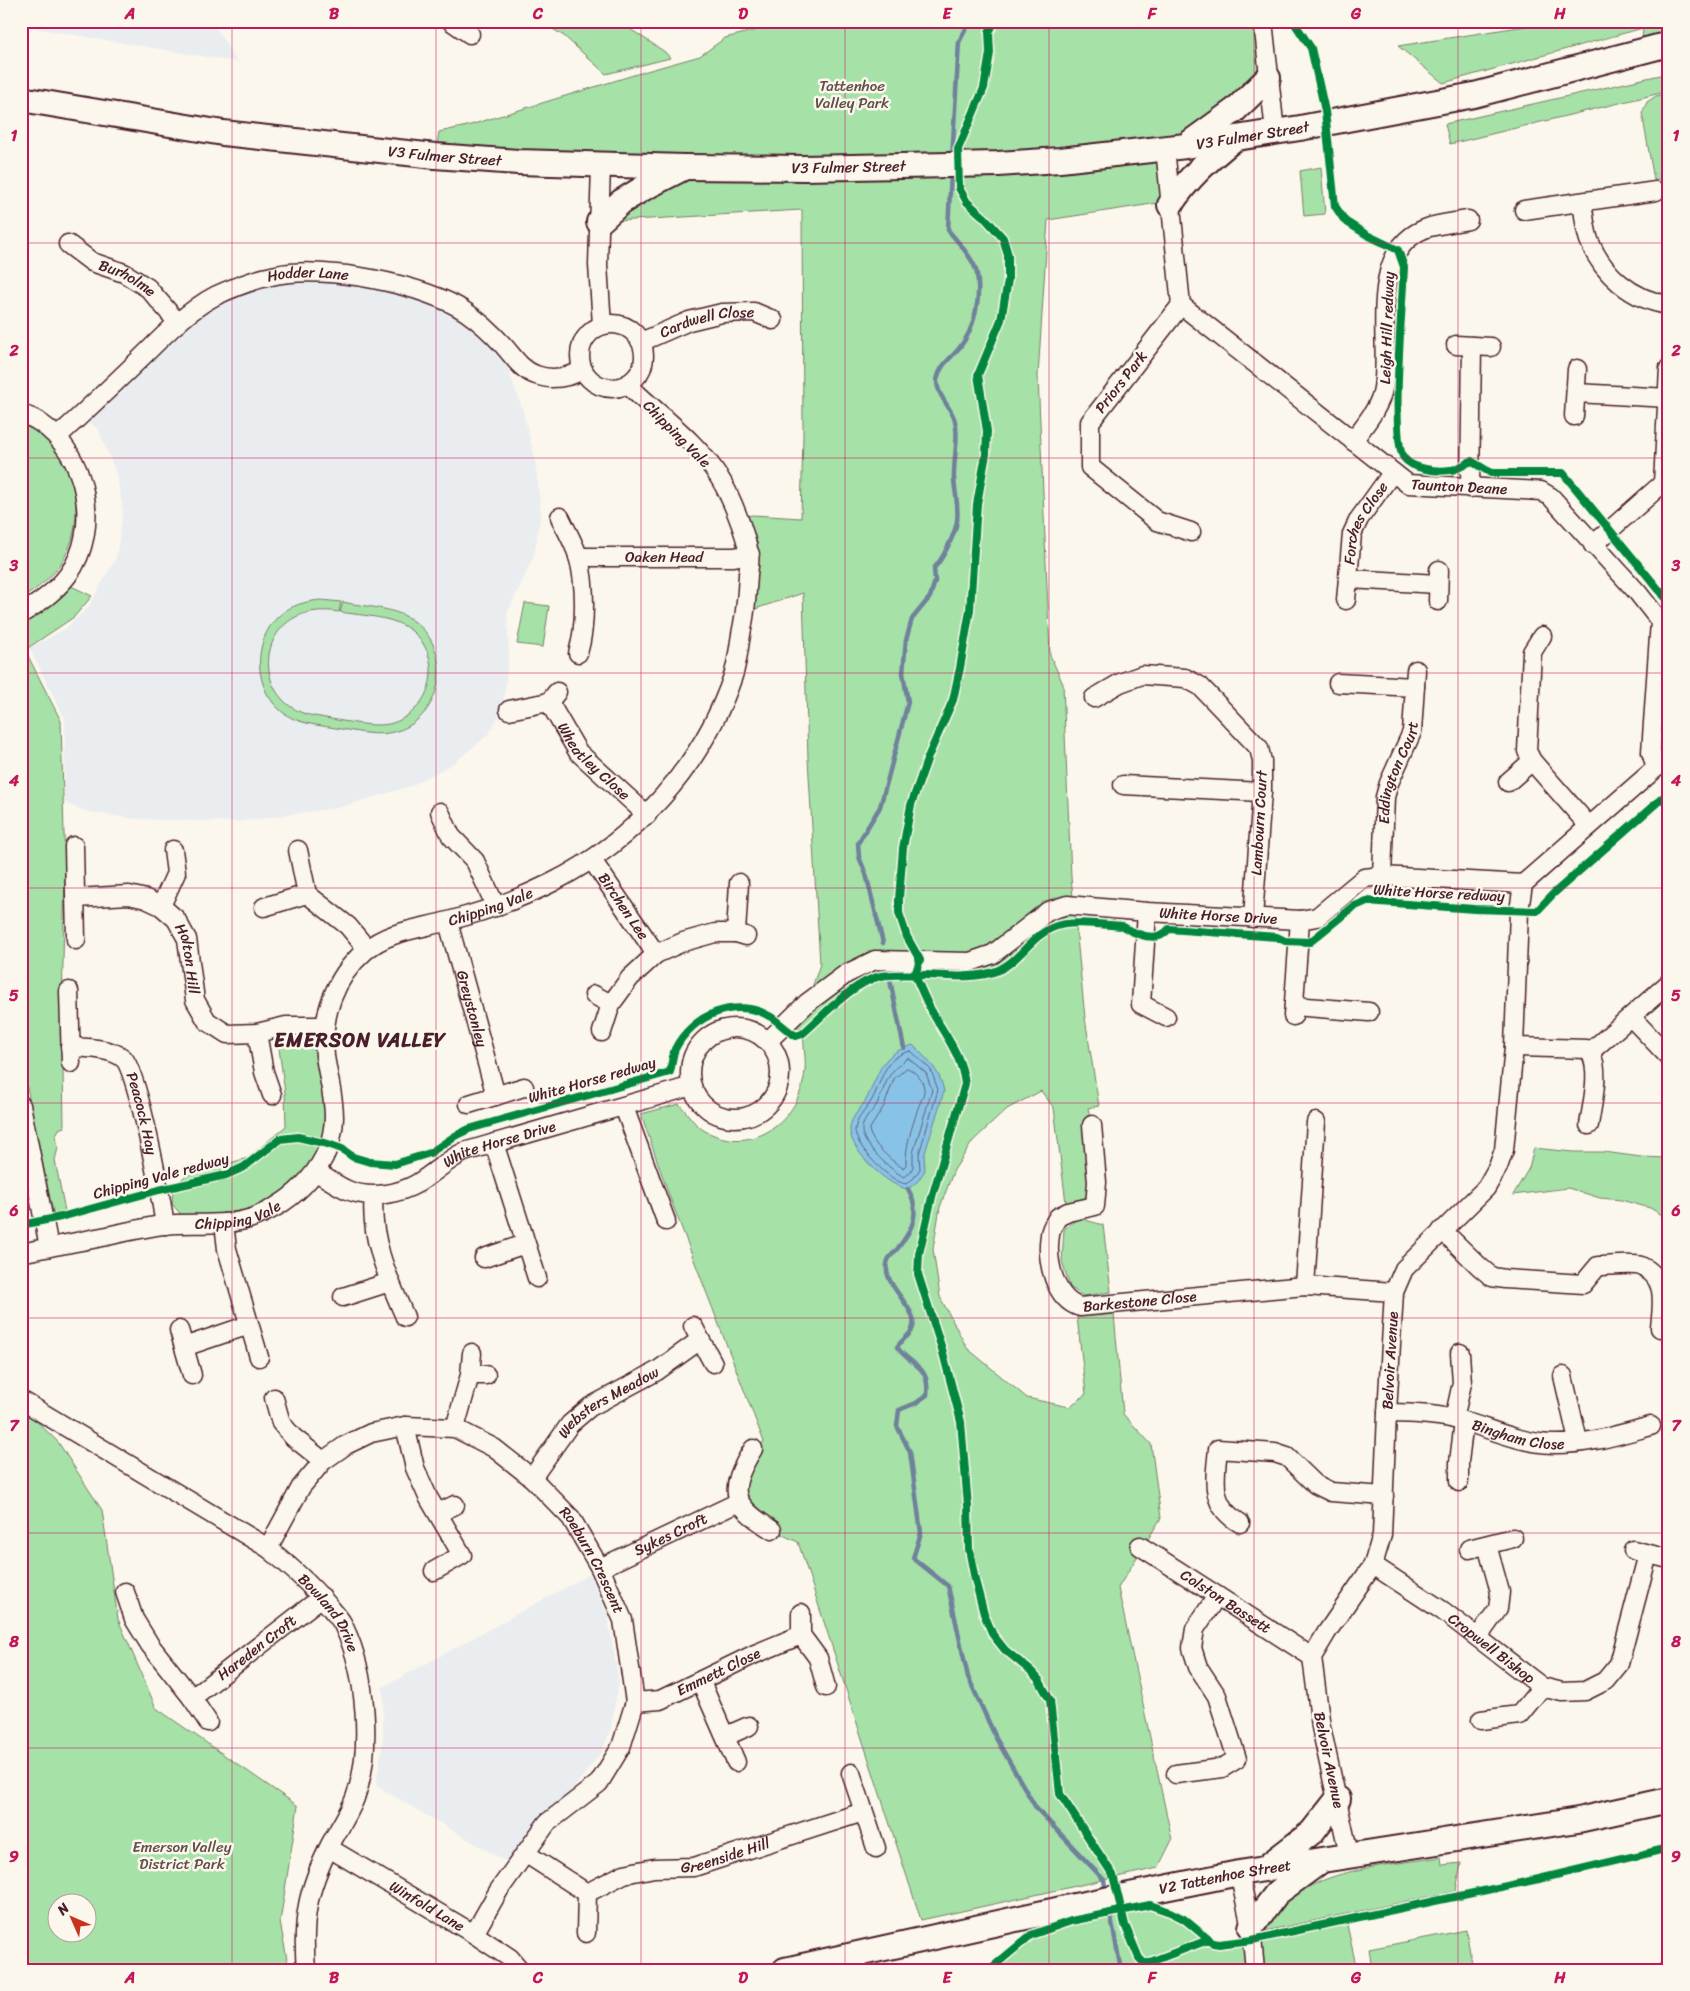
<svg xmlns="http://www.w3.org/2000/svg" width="1690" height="1991" viewBox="0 0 1690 1991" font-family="Sriracha,sans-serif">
	<rect width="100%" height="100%" fill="#fbf7ec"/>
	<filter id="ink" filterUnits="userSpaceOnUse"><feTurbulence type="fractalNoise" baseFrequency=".02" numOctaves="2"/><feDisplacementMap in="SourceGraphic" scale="10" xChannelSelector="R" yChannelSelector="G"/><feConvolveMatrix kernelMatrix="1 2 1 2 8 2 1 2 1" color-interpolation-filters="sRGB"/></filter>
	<g filter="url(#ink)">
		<path fill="#eaedf0" d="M21,21H212L237,62L21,26Z
			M340,277L427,300L463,320L487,341L508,368L523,411L535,458L541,512L534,556L507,614L509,651L503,709L488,735L454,763L411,786L342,807L237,822L136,819L88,812L64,803L65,719L29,648L65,629L89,606L116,558L123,511L117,476L98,429L85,418L187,324L234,292L288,279Z
			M590,1574L607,1613L619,1682L611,1728L602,1752L563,1801L538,1821L507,1862L376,1786L383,1740V1687Z"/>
		<path fill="#a6e1a7" stroke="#788069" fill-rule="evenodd" d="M540,21H618L665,52L670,58L606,74L564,36Z
			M792,21H1263L1268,78L1165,148V202L1048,220L1038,376L1050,655L1063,684L1071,877L1085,1018L1099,1106L1088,1108L1092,1125V1183L1085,1198L1066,1203L1054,1108L1041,1091L1007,1109L973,1141L954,1170L940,1207L933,1249L940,1297L967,1348L1027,1398L1069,1407L1086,1394L1077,1317L1114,1314L1123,1414L1151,1444L1161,1518L1118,1588L1172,1840L1158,1868L921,1920L798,1542L772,1530L739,1502L753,1449L764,1442L669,1195L641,1114L679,1104C688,1113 693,1124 705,1131C762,1161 814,1107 804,1049C804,1045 804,1039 802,1034C800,1029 795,1023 791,1018L807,1003L820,964L808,759L803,593L746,612L737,517L753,515L801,518L803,434L802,210L599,222L683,168L435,156L439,132L467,126L650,70L700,56L725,38Z
			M1557,21H1669V33L1642,42L1643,28L1443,83L1398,46Z
			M1669,73V91L1450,144L1445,124Z
			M1666,94L1669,95V177L1654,180L1642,113L1647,102L1656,96Z
			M1321,167L1325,214L1304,216L1300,171Z
			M21,421C72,443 91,513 63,560C53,577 38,588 21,599Z
			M67,584L92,596L74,617L25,650L61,721L65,870L62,1008L64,1127L59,1129L56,1135L58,1148L55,1160L65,1211L53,1213L21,1059V618Z
			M321,600L341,602L339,612C254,598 246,704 314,716C334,719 372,728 389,724C431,713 446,661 413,632C395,616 363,616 340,612L343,602C365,607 396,607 415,622C453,650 444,717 397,731C378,737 360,732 341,729C321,725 296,725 280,710C251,685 253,633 285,611C296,604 308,601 321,600Z
			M525,603L549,606L543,647L517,644Z
			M292,1036H309L316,1041L326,1085L325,1139L309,1174L258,1210L223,1216L184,1218L172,1204L173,1188L186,1175L248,1158L286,1126L285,1093L278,1041Z
			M1534,1148L1573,1152H1604L1641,1157L1669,1158V1219L1650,1208L1621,1200L1600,1198L1568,1188L1513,1195L1529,1168Z
			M1078,1218L1103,1225L1111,1292L1083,1296L1070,1287L1062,1261L1064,1229Z
			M21,1406L58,1442L102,1510L118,1619L156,1708L298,1806L280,1922L289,1970H21ZM58,1904H88V1934H58Z
			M1441,1857L1442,1865L1461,1863L1456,1891L1265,1931C1294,1868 1381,1867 1441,1857Z
			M1150,1905L1170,1912L1184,1919L1208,1940L1219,1944L1252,1940L1346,1920L1357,1970H989L1031,1935L1071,1921Z
			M1466,1930L1473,1970H1372L1369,1949Z"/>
		<path fill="#88c3e7" stroke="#6f819c" d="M913,1045C928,1061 939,1068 944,1091L924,1156L925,1170L918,1181L908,1189C888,1187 848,1149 850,1128C851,1116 862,1108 867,1098C880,1072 880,1054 913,1045Z"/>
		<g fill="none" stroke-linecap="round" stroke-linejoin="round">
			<path stroke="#636176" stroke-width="1" d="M911,1051L931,1070L938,1090L919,1154L920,1169L914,1178L906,1184C890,1182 855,1146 855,1130C856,1119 865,1111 870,1103C883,1083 881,1057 911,1051Z
				M908,1058L926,1073L932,1090L913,1153V1167L910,1173L904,1177C892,1171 860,1143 862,1129C863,1118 874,1111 878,1102C887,1081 888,1071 908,1058Z
				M907,1068C914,1070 923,1080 924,1088C925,1095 919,1104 917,1111C912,1128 905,1146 906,1165L903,1168C891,1161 872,1144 869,1130L884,1106L894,1079Z"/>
			<path stroke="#6f819c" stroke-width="4.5" d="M952,159L959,42L970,21
				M883,943L866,874L859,857L858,843L880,807L888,778L908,702L903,673L906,640L912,619L930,597L935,581L934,568C943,559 955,534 957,521C959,507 955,493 954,479C953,461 960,435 954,418C950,407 936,393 937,380C940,364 951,359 960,347C975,328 981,298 977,274C975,260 957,241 948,230L951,172
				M890,980L904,1048
				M908,1189C921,1212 913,1229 898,1248C895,1252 890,1256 888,1260C878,1287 927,1311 910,1333C906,1338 901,1341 897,1347C911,1367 930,1364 927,1395L916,1403L899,1410L897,1426L910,1452L921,1533L913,1558L948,1586L968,1677L997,1740L1036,1808L1104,1880L1106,1892
				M1109,1907L1121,1970"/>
			<defs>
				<g id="street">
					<path d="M451,21L470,34"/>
					<path d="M1263,21L1275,132"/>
					<path id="s1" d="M1165,148L1181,305L1408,484L1541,491L1551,497L1638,593L1660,621L1651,752L1656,768"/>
					<path d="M601,165L598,265L602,325"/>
					<path d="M1582,202C1584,214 1585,228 1589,240C1602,274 1632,300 1669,305"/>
					<path d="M1524,210L1656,191"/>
					<path id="s2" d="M68,244L92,262L124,273L148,288L178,323"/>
					<path d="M1181,305L1090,422V467L1157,521L1191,532"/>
					<circle cx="612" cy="356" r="32"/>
					<path id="s3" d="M641,342L689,321L722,313L754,312L773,320"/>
					<path d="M1456,345L1491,347"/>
					<path d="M1576,393L1669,398"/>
					<path d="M21,414C27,416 34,418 39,422C87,453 102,529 68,575C55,592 39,603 21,614"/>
					<path d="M1574,416L1577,369"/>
					<path id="s4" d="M57,437C87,410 116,382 145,354C165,334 190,309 215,296C234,287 255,279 276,275C324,265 426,284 466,312C479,321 493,334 503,345C513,356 521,370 536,375C552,381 569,377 583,370"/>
					<path d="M1353,441C1364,425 1380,408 1383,388C1391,338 1365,247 1430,227C1442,224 1455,222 1468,220"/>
					<path d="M1470,488L1472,346"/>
					<path d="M560,517C566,530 574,543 578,556C586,583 586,627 578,653"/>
					<path d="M1593,545L1663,483L1669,368"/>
					<path id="s5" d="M578,557H734L750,554"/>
					<path d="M1349,579L1438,584"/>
					<path id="s6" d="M1346,600L1352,534L1359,519L1392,473"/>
					<path d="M1438,601L1439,570"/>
					<path d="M1542,636L1532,652L1527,751L1532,761L1589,826"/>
					<path d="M1338,683L1415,687"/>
					<path d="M1094,698L1120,683L1142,675L1185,678L1200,686L1259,748L1262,761V792L1253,918"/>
					<path id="s7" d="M549,702L578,752L647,815"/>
					<path d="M509,710L549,702L557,692"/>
					<path d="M1508,782L1532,761"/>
					<path d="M1123,785L1262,792"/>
					<path d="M440,812L451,836L475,861L496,907"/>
					<path d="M74,846L76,940"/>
					<path d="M298,850L307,894"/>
					<path id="s8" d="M592,860L656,954"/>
					<path id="s9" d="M1382,876L1385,797L1389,783L1412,732L1416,670"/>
					<path id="s10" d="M76,898L129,895L146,899L161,906L176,919L187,939L195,1000L207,1021L227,1034L257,1033L286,1026H325"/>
					<path d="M161,906L176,873L173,850"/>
					<path d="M264,907L307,894L348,926L367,949"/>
					<path d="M1147,912L1141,1004L1166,1017"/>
					<path id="s11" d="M448,922L496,1096"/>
					<path d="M736,933L739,883"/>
					<path d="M69,991L71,1063"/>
					<path d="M594,995L611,1004"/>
					<path d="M1294,1006L1369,1012"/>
					<path d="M1293,1016L1300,920"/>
					<path d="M1631,1017L1669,1057"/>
					<circle cx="735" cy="1073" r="45"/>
					<path d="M602,1032L611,1004L630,978L656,954L683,942L715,933H736L746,936"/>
					<path d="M257,1033L264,1072L272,1095"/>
					<path id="s12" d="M768,1041L807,1003L846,974L875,960L970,962L993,954L1048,911L1067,905L1147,912L1300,920L1317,917L1364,878L1382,876L1523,884L1656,768"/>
					<path id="s13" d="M70,1047C86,1048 110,1048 123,1058C138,1070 161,1199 165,1225"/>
					<path d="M1514,1047L1587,1049L1590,1052L1669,983"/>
					<path d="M469,1104L524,1087"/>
					<path d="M21,1105L49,1247"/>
					<path d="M624,1107L666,1221"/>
					<path id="s14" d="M1092,1125L1097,1182L1095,1206L1068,1212L1058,1217C1055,1222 1050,1229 1050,1235C1046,1260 1054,1299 1080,1307L1305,1286L1394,1292"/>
					<path d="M1589,1125C1592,1104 1601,1070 1590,1052"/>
					<path d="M494,1143L537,1278"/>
					<path id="s15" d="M316,1172C327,1178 339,1187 350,1191C372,1199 399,1194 418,1183C434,1173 447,1160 464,1152L692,1086"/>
					<path d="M374,1196C369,1237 389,1280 405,1317"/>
					<path d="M224,1223L227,1249L259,1357"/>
					<path d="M1442,1230L1480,1267L1492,1277L1505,1279L1583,1284L1598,1266C1608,1266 1633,1263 1641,1266C1668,1278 1662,1304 1660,1328"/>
					<path id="s16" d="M21,1253C53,1246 84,1241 116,1234C132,1231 147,1227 163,1225C192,1222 224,1227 252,1218C295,1202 333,1165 334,1117C334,1096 328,1077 325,1056C321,1016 334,978 365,951C388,931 419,929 448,921C483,912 519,899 551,883C635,841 703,765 733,676C738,661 739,644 742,629C746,611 747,593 748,574C749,568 750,560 749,554C746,534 730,494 719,477C696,440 657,414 627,384"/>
					<path d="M484,1258L525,1244"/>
					<path d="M1305,1286L1316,1122"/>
					<path d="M343,1297L390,1282"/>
					<path d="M693,1326L713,1363"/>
					<path d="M179,1330L192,1375"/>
					<path d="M184,1347L249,1325"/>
					<path d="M470,1375H486"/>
					<path d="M1563,1376L1578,1441"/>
					<path d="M274,1398L281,1423L293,1437L323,1461"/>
					<path id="s17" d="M21,1400L268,1548C291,1567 314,1587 333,1611C337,1616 342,1621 344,1627C366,1672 373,1750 355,1798C349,1814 338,1830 330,1845C307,1891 302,1919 306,1970"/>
					<path id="s18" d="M1387,1413C1412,1413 1438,1414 1463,1421C1493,1430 1521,1443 1552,1444C1586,1445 1618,1435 1651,1426"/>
					<path d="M1454,1419L1462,1383L1460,1353"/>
					<path d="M405,1426L415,1468L428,1497L462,1555L434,1571"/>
					<path d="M455,1428L470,1375L472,1353"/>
					<path d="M753,1449C727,1491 731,1504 772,1530"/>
					<path id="s19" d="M532,1478L570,1424L590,1407L657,1371L700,1340"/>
					<path d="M1459,1482V1462L1464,1421"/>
					<path d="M438,1513L455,1505"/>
					<path d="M1240,1523C1209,1506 1215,1479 1218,1449L1275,1453L1287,1457L1315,1484L1331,1492L1384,1496"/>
					<path id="s20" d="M1140,1546L1312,1657"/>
					<path id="s21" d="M268,1548L301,1487L323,1461L346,1445L371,1433L405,1426L455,1428L494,1448L532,1478L571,1518L600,1568L623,1620L635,1702L621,1747L599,1783L547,1823L499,1890L474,1934"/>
					<path d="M1469,1549L1513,1538"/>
					<path d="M1633,1550L1665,1558"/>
					<path id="s22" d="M1373,1565L1443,1611L1542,1687L1562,1692L1585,1691L1605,1681L1619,1664L1648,1554"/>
					<path id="s23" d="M600,1568L739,1502"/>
					<path d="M125,1592L134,1619L150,1645L192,1698L208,1722"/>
					<path d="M801,1613V1635L818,1658L826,1687"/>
					<path d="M1478,1637L1498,1609L1500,1592L1487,1545"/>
					<path d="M701,1682L736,1762"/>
					<path id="s24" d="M192,1698L322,1597"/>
					<path id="s25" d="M635,1702L660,1700L755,1654L801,1635"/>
					<path d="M1481,1720L1519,1715L1542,1687"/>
					<path d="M726,1736L749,1726"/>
					<path d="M851,1773L876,1848"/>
					<path d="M1176,1774L1222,1768L1237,1759L1217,1696L1198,1667L1192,1648L1195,1629L1217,1596"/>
					<path id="s26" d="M329,1848L474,1934L510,1958L520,1970"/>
					<path id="s27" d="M525,1853L587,1893L624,1874L654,1868L694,1867L863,1812"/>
					<path id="s28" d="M1349,1855L1321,1727L1312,1657L1327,1632L1373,1565L1382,1535L1387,1413L1394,1292L1404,1269L1486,1188L1498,1167L1504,1150L1514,1047L1519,911L1523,884"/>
					<path d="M1239,1873L1251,1927L1255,1970"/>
					<path d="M586,1933L587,1893"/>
					<path d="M1668,1970L1669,1969"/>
				</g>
				<g id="secondary">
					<path id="s29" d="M21,99L223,133L435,156L518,162L684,167L804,168L998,164L1060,160L1186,146L1300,128L1474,95L1669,44"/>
					<path d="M1191,142L1235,110L1268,78"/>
					<path d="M1170,205C1188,178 1209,159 1234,139"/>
					<path d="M599,222L621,202L642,189L683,168"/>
					<path d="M1264,1869L1312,1832L1338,1799"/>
					<path d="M1251,1927L1277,1893L1318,1863"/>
					<path id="s30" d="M785,1970L1075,1906L1239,1873L1578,1820L1669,1800"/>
				</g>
			</defs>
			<use href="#street" stroke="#4a1f2b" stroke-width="21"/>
			<use href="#secondary" stroke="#4a1f2b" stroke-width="28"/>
			<use href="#street" stroke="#fbf7ec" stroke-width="18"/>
			<use href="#secondary" stroke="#fbf7ec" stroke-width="24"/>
			<defs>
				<path id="cycleway" d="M995,21L989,32L990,53L984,88L958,149L959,188L967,202L985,218L1003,238L1008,255V280L1001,320L978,375L987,431L986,454L977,504L970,610L960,668L953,700L928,757L911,805L903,848L899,899V913L907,937L920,960L915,975C920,987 925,999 931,1010C945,1036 961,1053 965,1084L932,1197L919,1254L918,1274L942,1349L961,1422L968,1506L969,1549L975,1580L984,1614L993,1635L1005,1650L1031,1671L1039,1680L1050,1700L1060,1794L1113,1875L1125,1925L1139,1958L1145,1964L1208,1940
					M1293,21L1311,48L1325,111L1335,206L1345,221L1367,235L1398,250L1404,267C1403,297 1390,441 1404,458C1412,469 1437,472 1450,470C1457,470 1465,464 1471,461L1491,473H1563L1669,602
					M21,1225L61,1217L159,1190L226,1175L244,1167L280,1139L298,1137L328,1144L342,1149L353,1157L370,1162L395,1164L430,1153L455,1136L469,1129L670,1072C672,1065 672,1056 675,1049C692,1015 736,996 771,1017C780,1023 787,1031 796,1036L802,1034C822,1017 854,981 881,976C917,970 954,982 990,973C1017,967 1029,936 1054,927C1071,920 1104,925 1122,926C1131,932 1147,939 1159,936C1162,936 1166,932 1169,929L1277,937L1285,941L1310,942L1353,907L1367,901L1474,909L1537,911L1553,894L1669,792
					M989,1970L1031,1935L1071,1921L1150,1905L1170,1912L1184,1919L1213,1943L1219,1944L1252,1940L1539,1879L1669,1848"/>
			</defs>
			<use href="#cycleway" stroke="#fbf7ec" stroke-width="11"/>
			<use href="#cycleway" stroke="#00873e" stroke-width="8"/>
		</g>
	</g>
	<path fill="none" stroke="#c2185b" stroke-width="1" stroke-opacity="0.55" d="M232,21V1970M436,21V1970M641,21V1970M845,21V1970M1049,21V1970M1254,21V1970M1458,21V1970M21,243H1669M21,458H1669M21,673H1669M21,888H1669M21,1103H1669M21,1318H1669M21,1533H1669M21,1748H1669"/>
	<g text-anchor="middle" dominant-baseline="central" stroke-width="5" stroke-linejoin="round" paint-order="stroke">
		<g font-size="15" fill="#61504a" stroke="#fbf7ec">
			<text x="852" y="86">Tattenhoe<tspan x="852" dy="17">Valley Park</tspan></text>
			<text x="182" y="1847">Emerson Valley<tspan x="182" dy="17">District Park</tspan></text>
		</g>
		<g font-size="15" fill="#4a1f2b" stroke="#fbf7ec">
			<text stroke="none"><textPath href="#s29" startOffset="1238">V3 Fulmer Street</textPath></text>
			<text stroke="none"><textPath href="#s29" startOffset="428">V3 Fulmer Street</textPath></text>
			<text stroke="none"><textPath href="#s29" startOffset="832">V3 Fulmer Street</textPath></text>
			<text stroke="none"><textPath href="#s4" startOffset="309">Hodder Lane</textPath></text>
			<text stroke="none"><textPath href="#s2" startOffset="69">Burholme</textPath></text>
			<text stroke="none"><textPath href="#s3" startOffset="70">Cardwell Close</textPath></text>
			<text transform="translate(1387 328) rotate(-88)">Leigh Hill redway</text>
			<text transform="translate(1121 382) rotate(-52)">Priors Park</text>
			<text transform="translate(677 434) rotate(45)">Chipping Vale</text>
			<text stroke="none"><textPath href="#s1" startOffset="498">Taunton Deane</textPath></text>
			<text stroke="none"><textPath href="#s6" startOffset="81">Forches Close</textPath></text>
			<text stroke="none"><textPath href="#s5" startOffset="86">Oaken Head</textPath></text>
			<text stroke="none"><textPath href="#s7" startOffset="75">Wheatley Close</textPath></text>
			<text stroke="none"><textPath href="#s9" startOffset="106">Eddington Court</textPath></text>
			<text transform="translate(1259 823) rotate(-87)">Lambourn Court</text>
			<text transform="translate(1439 893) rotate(3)">White Horse redway</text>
			<text stroke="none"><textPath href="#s16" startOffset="685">Chipping Vale</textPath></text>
			<text stroke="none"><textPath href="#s8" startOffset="56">Birchen Lee</textPath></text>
			<text stroke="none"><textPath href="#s12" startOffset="496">White Horse Drive</textPath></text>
			<text stroke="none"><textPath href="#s10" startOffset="149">Holton Hill</textPath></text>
			<text stroke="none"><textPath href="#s11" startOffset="90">Greystonley</textPath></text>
			<text transform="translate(592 1080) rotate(-16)">White Horse redway</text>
			<text stroke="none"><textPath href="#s13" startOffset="114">Peacock Hay</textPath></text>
			<text stroke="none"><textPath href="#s15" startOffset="201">White Horse Drive</textPath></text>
			<text transform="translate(161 1176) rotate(-15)">Chipping Vale redway</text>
			<text stroke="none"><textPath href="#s16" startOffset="221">Chipping Vale</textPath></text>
			<text stroke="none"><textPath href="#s14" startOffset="284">Barkestone Close</textPath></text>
			<text stroke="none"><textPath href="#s28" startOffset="518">Belvoir Avenue</textPath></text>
			<text stroke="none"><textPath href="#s19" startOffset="110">Websters Meadow</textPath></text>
			<text stroke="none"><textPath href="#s18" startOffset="134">Bingham Close</textPath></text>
			<text stroke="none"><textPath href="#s23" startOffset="78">Sykes Croft</textPath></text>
			<text stroke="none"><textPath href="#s21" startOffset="439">Roeburn Crescent</textPath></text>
			<text stroke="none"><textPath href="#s20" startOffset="102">Colston Bassett</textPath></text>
			<text stroke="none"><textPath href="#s17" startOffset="378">Bowland Drive</textPath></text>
			<text stroke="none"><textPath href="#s24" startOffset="82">Hareden Croft</textPath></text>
			<text stroke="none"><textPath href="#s22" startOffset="145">Cropwell Bishop</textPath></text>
			<text stroke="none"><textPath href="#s25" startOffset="90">Emmett Close</textPath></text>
			<text transform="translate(1329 1760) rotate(78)">Belvoir Avenue</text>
			<text stroke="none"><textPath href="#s27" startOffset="219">Greenside Hill</textPath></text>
			<text stroke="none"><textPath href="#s30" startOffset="450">V2 Tattenhoe Street</textPath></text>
			<text stroke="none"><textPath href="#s26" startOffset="114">Winfold Lane</textPath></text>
		</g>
		<g font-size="20" font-weight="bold" letter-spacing="1" fill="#4a1f2b" stroke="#fbf7ec">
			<text x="360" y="1040">EMERSON VALLEY</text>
		</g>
	</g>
	<rect width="1690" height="1991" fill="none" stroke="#fbf7ec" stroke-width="55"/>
	<g transform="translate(72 1918) rotate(315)"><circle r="24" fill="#fbf7ec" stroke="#b4a19f"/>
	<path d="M0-4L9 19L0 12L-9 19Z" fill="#c8321e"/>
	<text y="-8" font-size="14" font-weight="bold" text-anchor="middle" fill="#4a1f2b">N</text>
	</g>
	<rect x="28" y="28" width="1634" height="1936" fill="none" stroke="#c2185b" stroke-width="2"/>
	<g font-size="16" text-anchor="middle" font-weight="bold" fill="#c2185b">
		<text x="130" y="19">A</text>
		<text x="334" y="19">B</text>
		<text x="538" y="19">C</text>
		<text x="743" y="19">D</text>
		<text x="947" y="19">E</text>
		<text x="1152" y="19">F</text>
		<text x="1356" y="19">G</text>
		<text x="1560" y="19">H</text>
		<text x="14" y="141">1</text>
		<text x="1676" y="141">1</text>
		<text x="14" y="356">2</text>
		<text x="1676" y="356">2</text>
		<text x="14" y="571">3</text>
		<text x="1676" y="571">3</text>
		<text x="14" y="786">4</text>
		<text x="1676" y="786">4</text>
		<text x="14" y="1001">5</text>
		<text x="1676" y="1001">5</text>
		<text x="14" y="1216">6</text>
		<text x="1676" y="1216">6</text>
		<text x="14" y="1431">7</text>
		<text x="1676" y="1431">7</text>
		<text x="14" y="1647">8</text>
		<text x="1676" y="1647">8</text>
		<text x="14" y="1862">9</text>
		<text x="1676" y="1862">9</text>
		<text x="130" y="1983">A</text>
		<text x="334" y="1983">B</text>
		<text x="538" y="1983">C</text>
		<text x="743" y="1983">D</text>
		<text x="947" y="1983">E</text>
		<text x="1152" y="1983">F</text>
		<text x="1356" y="1983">G</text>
		<text x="1560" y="1983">H</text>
	</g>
</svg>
